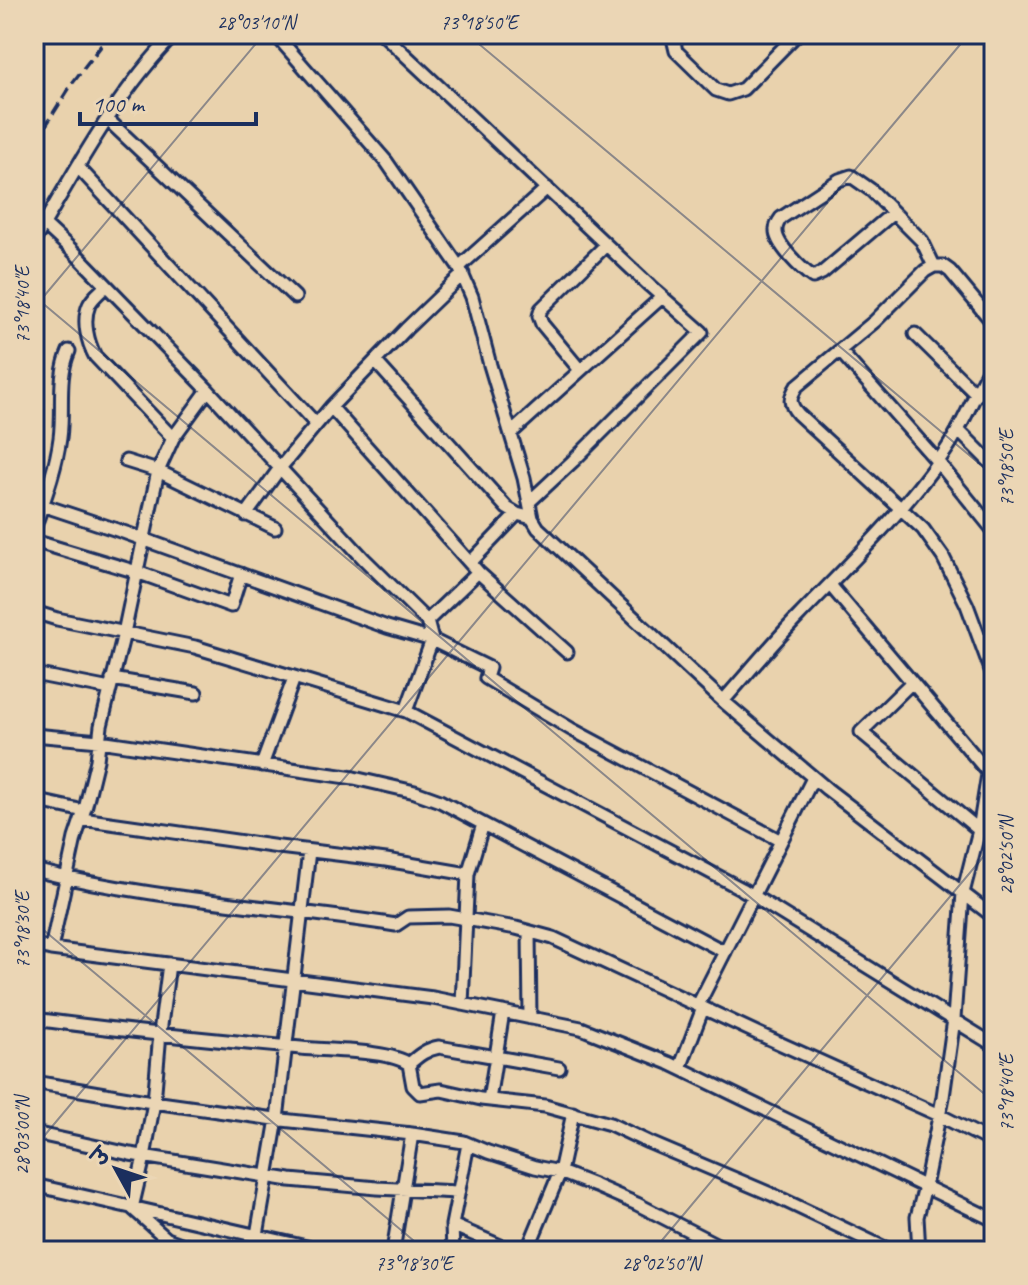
<svg xmlns="http://www.w3.org/2000/svg" width="1028" height="1285" viewBox="0 0 1028 1285" font-family="Caveat,'Playpen Sans Deva',sans-serif">
	<rect width="100%" height="100%" fill="#e9d2ad"/>
	<filter id="ink" filterUnits="userSpaceOnUse"><feTurbulence type="fractalNoise" baseFrequency=".0125" numOctaves="2"/><feDisplacementMap in="SourceGraphic" scale="16" xChannelSelector="R" yChannelSelector="G"/><feConvolveMatrix kernelMatrix="1 2 1 2 8 2 1 2 1" color-interpolation-filters="sRGB"/></filter>
	<g filter="url(#ink)">
		<g fill="none" stroke-linecap="round" stroke-linejoin="round">
			<defs>
				<path id="minor" d="M275,34L386,161L459,267L472,297L490,365L524,478L532,518L538,528L723,701L827,789L994,917
					M383,34L650,286L702,332L573,461L529,502
					M672,34L676,51L716,90L728,94L743,89L797,34
					M107,119L295,297
					M78,167L316,424
					M893,213L822,273L813,277C802,270 775,244 776,230C776,226 778,222 781,218L839,180L851,176L871,190L922,241L934,266
					M44,224L74,252L208,390L364,559L427,621L432,640L406,711
					M34,241C75,171 117,92 175,34
					M459,267L547,188
					M106,286C101,291 92,298 89,305C82,321 88,343 95,356L173,438
					M994,324L950,271L943,266H934L925,271L875,321L797,386C790,397 788,403 798,414L923,529L943,557L967,605L994,678
					M915,334L977,395
					M840,351L938,462L994,531
					M375,361L507,508L517,514L532,518
					M580,370L542,324L539,316L541,309L606,245
					M331,407L478,572L567,652
					M958,430L994,466
					M511,433L662,297
					M126,461L158,471L275,528
					M42,505L126,533L387,627L432,640L489,668L486,678L571,729L781,841
					M246,515L280,468L331,407L406,329L463,274
					M34,529C44,500 56,469 60,438C64,409 57,378 69,351
					M34,541L137,572L231,606L241,574
					M470,563L517,514
					M830,585L988,772
					M34,612L57,619L195,647L406,711L742,889L994,1045
					M427,621L478,572
					M34,674L110,689
					M112,679L196,693
					M912,682L861,732L979,830
					M723,701C747,674 771,645 797,618C848,565 902,514 944,453C965,424 975,390 994,361
					M34,735L99,741L354,778L415,792L440,801L483,824L725,952
					M262,765L294,678
					M34,800L84,811
					M82,819L279,847L386,860L468,874
					M34,870C152,900 275,906 396,925L408,917L449,916L516,928L553,938L759,1034L939,1115L994,1143
					M529,932L530,1018
					M34,945L51,949L137,960L433,998L581,1028L669,1063L994,1220
					M51,949L75,838L86,805L97,760L101,726L124,633L158,471L173,438L208,390
					M169,964L160,1033L154,1102L144,1157L132,1208L167,1239L200,1251
					M462,1004L468,874L483,824
					M698,1005L813,778
					M34,1019C123,1031 212,1040 301,1048C327,1051 390,1050 409,1064L413,1086L420,1093L441,1090L481,1099L545,1106L610,1124L648,1142L773,1195L891,1251
					M409,1064C419,1055 427,1049 439,1047L559,1068
					M680,1068L703,1008
					M34,1082L146,1101L282,1120L412,1134L464,1142L488,1152L535,1167L560,1172L596,1186L637,1204L729,1251
					M489,1100L503,1012
					M34,1133L130,1154L290,1180L377,1188L457,1192
					M34,1185L324,1251
					M452,1225L512,1251
					M257,1235L277,1119L309,851
					M393,1251L412,1134
					M453,1251L452,1225L468,1144
					M527,1251L560,1172L573,1113
					M919,1251L917,1217L925,1186L943,1097L954,1019L963,893L979,830L994,737"/>
			</defs>
			<use href="#minor" stroke="#1b2f5e" stroke-width="17"/>
			<use href="#minor" stroke="#ebd6b5" stroke-width="11"/>
			<path stroke="#1b2f5e" stroke-width="4" stroke-dasharray="12 6" stroke-linecap="butt" d="M34,144L71,85L110,34"/>
		</g>
	</g>
	<path fill="none" stroke="#1b2f5e" stroke-width="2" stroke-opacity="0.45" d="M467,34L994,476M34,296L994,1102M34,308L264,34M34,922L426,1251M34,1148L969,34M653,1251L994,844"/>
	<rect width="1028" height="1285" fill="none" stroke="#ebd6b5" stroke-width="88"/>
	<g transform="translate(116 1169) rotate(310)" stroke="#ebd6b5" stroke-width="6" paint-order="stroke">
	<path d="M0-6L14 30L0 20L-14 30Z" fill="#1b2f5e"/>
	<text y="-12" font-size="22" font-weight="bold" text-anchor="middle" fill="#1b2f5e">उ</text>
	</g>
	<path d="M80 112v12h176v-12" fill="none" stroke="#1b2f5e" stroke-width="4"/>
	<text x="92" y="112" font-size="24" fill="#1b2f5e" stroke="#ebd6b5" stroke-width="6" paint-order="stroke">100 m</text>
	<rect x="44" y="44" width="940" height="1197" fill="none" stroke="#1b2f5e" stroke-width="3"/>
	<g font-size="20" text-anchor="middle" fill="#1b2f5e">
		<text x="256" y="29">28°03'10"N</text>
		<text x="479" y="29">73°18'50"E</text>
		<text transform="translate(22 305) rotate(-90)" y="7">73°18'40"E</text>
		<text transform="translate(1006 468) rotate(-90)" y="7">73°18'50"E</text>
		<text transform="translate(1006 856) rotate(-90)" y="7">28°02'50"N</text>
		<text transform="translate(22 930) rotate(-90)" y="7">73°18'30"E</text>
		<text transform="translate(1006 1093) rotate(-90)" y="7">73°18'40"E</text>
		<text transform="translate(22 1136) rotate(-90)" y="7">28°03'00"N</text>
		<text x="414" y="1270">73°18'30"E</text>
		<text x="661" y="1270">28°02'50"N</text>
	</g>
</svg>
